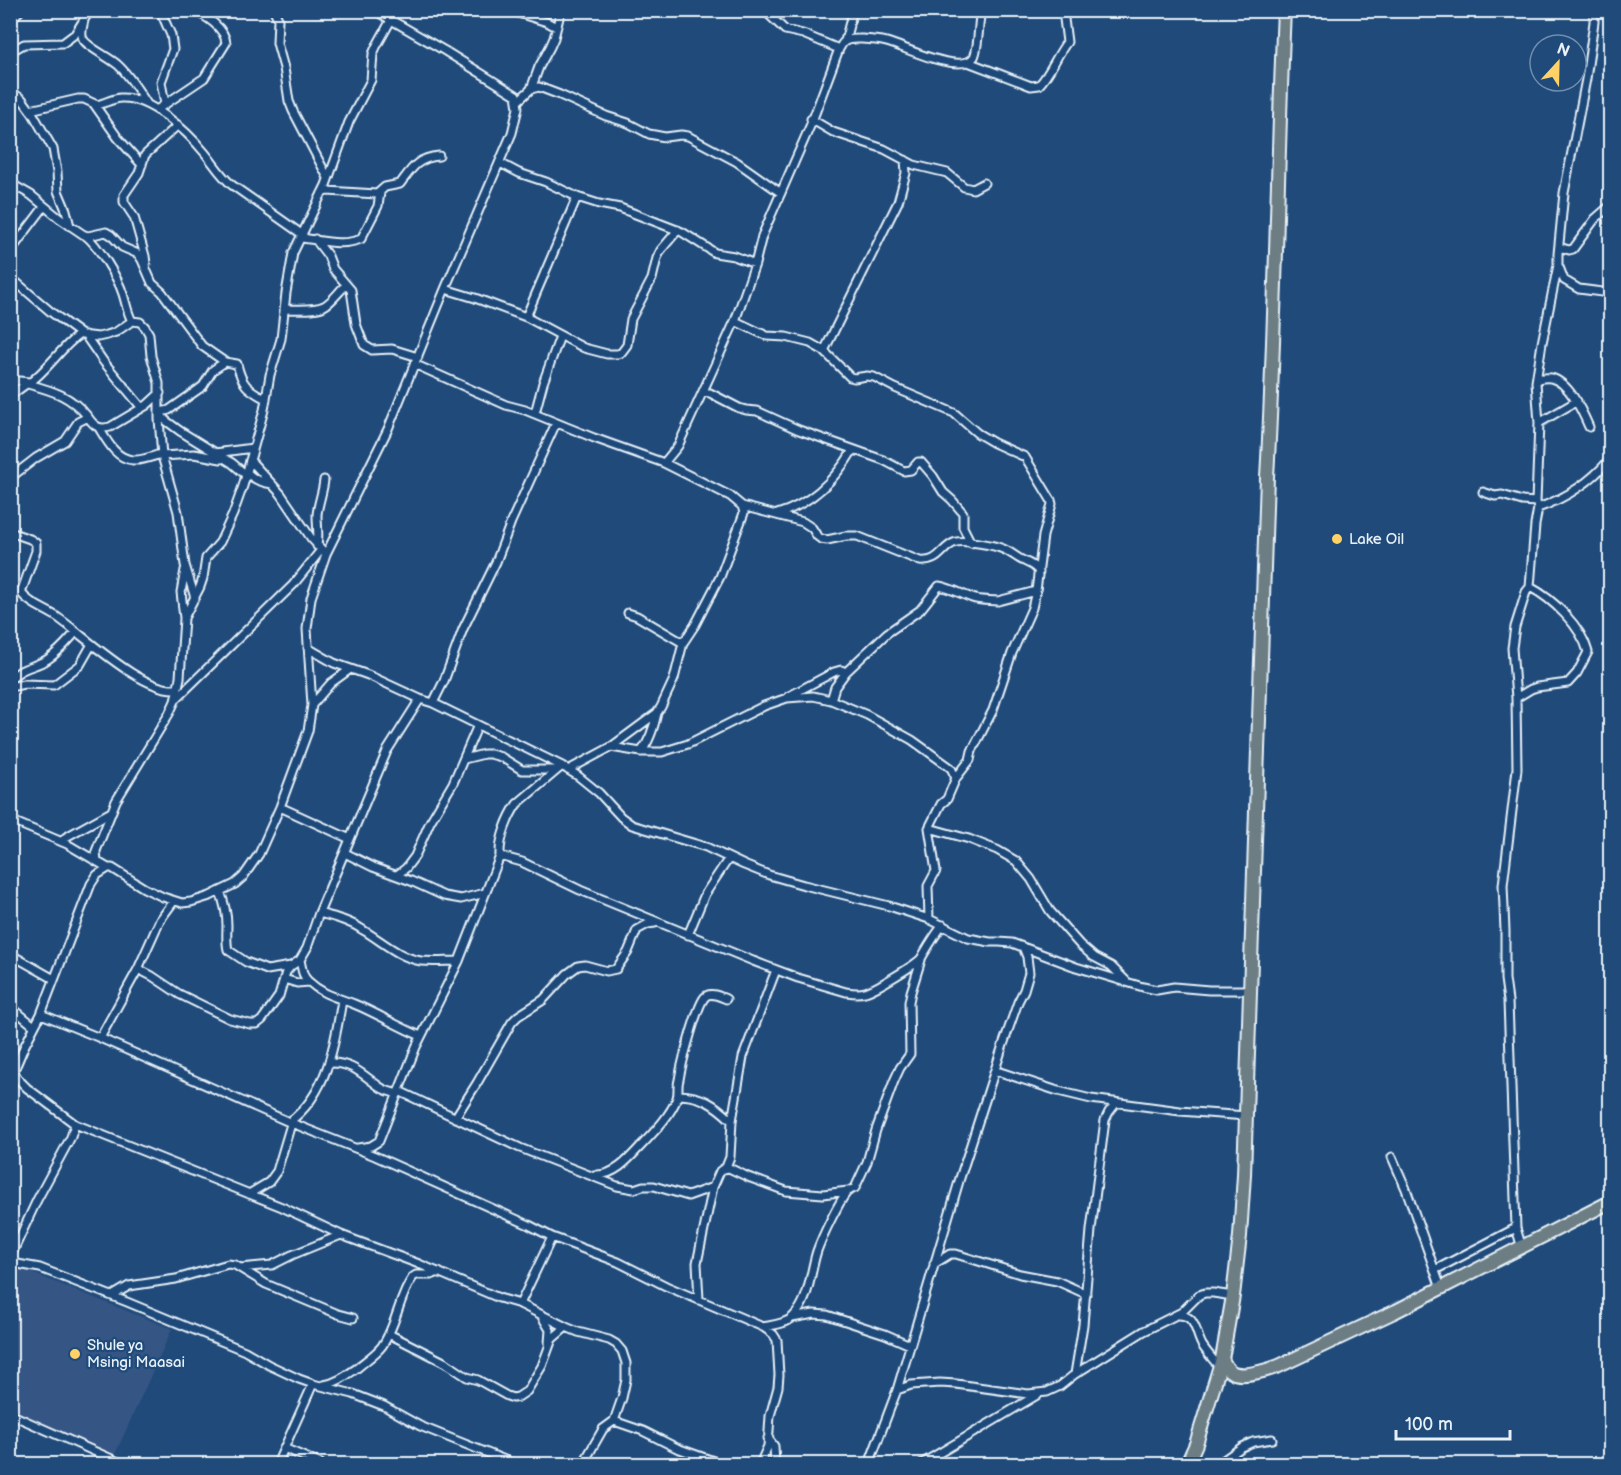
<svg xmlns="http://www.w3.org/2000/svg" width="1621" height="1475" viewBox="0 0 1621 1475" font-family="'Balsamiq Sans',sans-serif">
	<rect width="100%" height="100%" fill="#1f4a7a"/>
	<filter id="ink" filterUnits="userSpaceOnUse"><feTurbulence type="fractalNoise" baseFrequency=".0167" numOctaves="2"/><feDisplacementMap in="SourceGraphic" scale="12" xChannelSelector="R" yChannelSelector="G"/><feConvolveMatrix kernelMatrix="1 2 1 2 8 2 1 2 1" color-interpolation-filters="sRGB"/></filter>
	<g filter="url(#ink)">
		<path fill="#345584" d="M10,1264L172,1329L113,1459L11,1414Z"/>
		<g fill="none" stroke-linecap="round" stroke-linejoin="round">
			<defs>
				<path id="minor" d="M160,10L171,35L173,49L161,82L165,104
					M274,10L278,19L277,43L284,68L289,101L293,111L328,178
					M764,10L785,30L803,34L839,49
					M518,13L547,22L556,27
					M10,20L21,10
					M84,20C83,26 80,33 83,39C87,47 109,57 118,65C130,76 138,90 147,104
					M845,41L853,10
					M10,52L24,44L63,43L75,34L90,10
					M968,62L1031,86L1039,85C1049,75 1057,55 1067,42L1064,19L1067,10
					M531,89L539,67L550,47L554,38L561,10
					M10,91L22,99L33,114L53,149L57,172L58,191L66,210L70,226
					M518,101L531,89L539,87L560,95L606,116L628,123L649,134L665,137L681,135L688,136L737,162L781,193
					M94,104L118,138L142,165
					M158,109L204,78L226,43C225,28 206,16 193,10
					M30,110L78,99H84L97,105C105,103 112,99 120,98C149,96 187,131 205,153C214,164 221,176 232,185L303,235
					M811,119L833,132L884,149L914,165L947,173L964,187L973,189L984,183
					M500,163L519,173L546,182L577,197L599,204L620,208L682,232L715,253L734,256L755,264
					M10,183L31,195L59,218L84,235L88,236L106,232L111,235L122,247L138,254L142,260L152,283L162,292L202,346L225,362L237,364C242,385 247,389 266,399
					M322,193L327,191L377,194L385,187L400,184C412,168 417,158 439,156
					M85,235C98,245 118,278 123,294C126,303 127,312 132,321
					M301,238C321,240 341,247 361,239L378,206L380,193
					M315,239L328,256L333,269L351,290L356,324L364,345L372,350L392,349L418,357
					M1559,247L1569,250L1573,249L1595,219L1610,206
					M10,252L44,207
					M146,264L145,256L134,217L124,202V195L139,173L145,155L178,125
					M1559,267L1564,280L1579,289L1610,293
					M10,277L51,312L82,335L98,337L107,335L116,332L132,321L140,322L145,327L149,334L151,356L159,383V419L162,456L178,512L185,565L195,598
					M445,289L475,298L526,317L584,348L607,354H617L621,353L627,345L631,319L652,279L657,258L661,250L678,230
					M284,309C295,309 314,311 324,306C333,301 339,291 346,285
					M526,317L577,197
					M735,321L767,336L786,337L810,343L824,351L850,377L854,378L867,376L874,377L895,388L954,413L977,433L994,443L1025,457L1051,500L1052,504L1043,536L1036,591L1032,608L1012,653L993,710L972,751L970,760L956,778
					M85,335L103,361L142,408
					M824,351L898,202L906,173L905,160
					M414,364L506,405L525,410L594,438L664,463L730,496L742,506L744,513L720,577L695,625L683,643L674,679L661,707L657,713L611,747L568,770
					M1537,379C1542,378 1546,377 1551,378C1569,382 1582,411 1589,427
					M10,380L29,382L28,384C54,391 71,396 88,417
					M28,384C48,370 60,348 80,334
					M702,394L704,392L710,393L739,408L746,410L757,411L799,430L883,460L904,471L911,470L918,462H921L933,476L943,492L952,500L963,513V527L971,543
					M10,396L29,382
					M159,412L165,420L180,431L232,463L246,475
					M161,412L169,410L199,389L203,386L213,370L225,362
					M535,413L543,383L560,336
					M1539,423L1577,401
					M99,428C107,441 116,459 133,460C142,461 153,456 161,454
					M215,453L253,448
					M162,456L194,454L221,459
					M250,460L281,494L311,538L324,552
					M664,463L678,446L735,321L755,264L762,236L811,124L839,49C840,48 842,43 844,42C849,38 856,39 862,39C872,40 881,40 890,43C906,48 962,75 974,57C979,47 978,23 981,10
					M247,472C252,479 263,483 272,484
					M10,478L36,458L65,441L78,422L88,417C94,426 99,430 110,427L147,405L160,393
					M1483,492L1495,496L1502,495L1522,501L1536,502
					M742,506L803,522L812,528L817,536L821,539L827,540L846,536H857L920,561C940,563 941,547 956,542C965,540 995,545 1003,549C1011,552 1017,558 1024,561C1031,565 1035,565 1039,572
					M1538,508C1566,498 1591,482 1610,459
					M777,514C811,504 835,480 853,450
					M10,532L30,539L36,543V551L22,590V594C31,605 45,609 57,617C86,637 142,692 177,689
					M317,546C319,535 317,526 317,515C318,503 323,492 324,480
					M628,613L637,616L683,643
					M184,618L181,592L185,570
					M308,648L334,663L368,675L420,699L433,703L562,766L578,776L599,793L621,817L632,825L706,847L744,865L769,875L804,885L889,906L929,919L968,938L990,942H999L1012,943L1076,967L1143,987L1157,990L1174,987L1209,990H1250
					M10,680C21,666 34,668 48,659C59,652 67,642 76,632
					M10,687L24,684L54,685L80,665L92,644
					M789,696L834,672L841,670L846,672
					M1516,698L1531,689L1537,687L1568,683L1577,673L1588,652C1581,626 1553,599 1530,587
					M176,699L293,585L321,550
					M831,700L835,687L846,672L887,633L920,610L939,586C951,588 961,594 972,598C980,601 990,600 998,601L1036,591
					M433,703L444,681L463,629L496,562L511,522L556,423
					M312,705L331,683L349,670
					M611,747L641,752H662L688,744L764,706L787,698L813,696L831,700L867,715L912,740L951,768L956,778L947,799L941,804L929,828L936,871L928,886L929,919
					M641,752C650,741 654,727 657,713
					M464,759L484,754H490L501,757L522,770H557
					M280,807L350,839
					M10,820L67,844L108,868
					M929,828L969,839L997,850L1016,861L1031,879L1050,911L1080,945L1094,957L1111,966L1126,981
					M62,842L66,837L111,812
					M345,853L373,867L411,881L444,896L461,899L485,893
					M500,856L522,862L580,890L753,961L798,978L846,992C853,993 859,994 865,992C874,990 919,963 922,957C929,945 934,936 943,925
					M97,861L96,851L116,801L169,714L175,701L180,678L184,618L200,587L203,578L206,558L220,542L233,514L243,486L264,410L270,375L281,339L286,293L293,253L326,185L349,122L371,80L373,54L376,47L391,20L393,10
					M397,875L406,868L415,856L430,822L453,783L478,725
					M220,891C224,902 227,913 227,925C227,934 226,942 228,950L246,962L267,970L291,966
					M319,913C334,917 350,921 363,930C382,941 398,957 421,961C433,962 446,961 459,961
					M688,935L705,894L729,858
					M10,954L54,979
					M300,960C302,968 302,976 308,981C323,995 336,997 354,1004C377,1013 398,1027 421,1036
					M138,969L152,976L179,994L230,1019L250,1024H257L262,1020L279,996L286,972L291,966L300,960L307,948L319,913L387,751L420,699
					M284,979L297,983L309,982
					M10,1006L34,1026
					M41,1014L100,1038L289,1122L375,1156L529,1225L552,1237L618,1262L666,1286L763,1327L773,1334L777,1340L779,1375L778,1387L770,1416L768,1446L760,1464
					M100,1038L138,969L160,920L174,901
					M329,1063C352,1062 363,1075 380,1087C385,1091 392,1092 398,1094
					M994,1072H1000L1058,1091L1091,1099L1180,1111L1246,1116
					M14,1073L20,1081L27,1088L75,1124L282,1207L341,1235L419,1264L499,1298L520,1304L566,1327L578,1332L609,1340L616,1344L622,1351L626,1363V1380L622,1398L614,1421L603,1429L583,1464
					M10,1080L24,1047L41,1014L91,884L97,875L108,868H112L144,888L163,897L182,903L191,902L210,896L235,884L243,877L259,854L280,807L308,731L312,705L307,629L311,598L326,554L388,429L445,289L512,133L518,108L516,95L445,51L374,10
					M399,1091L520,1148L617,1186L634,1189L643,1186H654L688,1196L713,1187
					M678,1095C701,1095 716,1105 732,1121
					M455,1118L477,1083L512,1022L518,1016L543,1000L567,974L578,966L585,965L607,971L616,969L628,952L637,930L648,924L655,923
					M289,1122C327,1095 335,1044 342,1000
					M358,1148L371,1146L379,1141L416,1047L459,961L500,856C499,839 508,817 517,804L562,766
					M1392,1157L1406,1189L1441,1288
					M726,1167L730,1157L732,1121L743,1057L776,970
					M597,1175C614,1175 627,1161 638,1149C652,1134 670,1117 677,1098C679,1092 677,1085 679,1080C681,1066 697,1005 705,997C710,991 721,997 726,999
					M249,1194L269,1182L277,1171L291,1124
					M1522,1248L1516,1228L1508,1001L1505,979V931L1503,885L1517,769L1516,698L1512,648L1515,627L1526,592L1530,587L1535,525L1538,508L1536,502L1539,423L1536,382L1542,343L1558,265V254L1564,193L1586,79L1594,22V10
					M10,1258L37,1200L71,1137L75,1124
					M12,1263L40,1268L127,1302L245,1351L269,1365L299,1379L313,1384L353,1394L384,1406L420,1426L515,1464
					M934,1264L950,1254H956L1020,1274L1057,1281L1086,1294
					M240,1268L272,1265L292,1255L341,1235
					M1435,1270L1516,1228
					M112,1296L129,1286L176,1279L228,1264L235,1265L266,1284L338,1314L353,1318
					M699,1299L697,1263L713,1187L720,1171L723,1169L729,1168L748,1177L786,1191L823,1194L848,1191
					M520,1304L552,1237
					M541,1315L550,1330L549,1343
					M1177,1315C1196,1314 1195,1332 1202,1345C1207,1353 1214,1360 1220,1368
					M792,1318L814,1314L827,1315L885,1334L910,1345
					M763,1327C773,1325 786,1324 793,1317C810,1300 810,1272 817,1251C822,1237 838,1203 847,1192C850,1190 852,1189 855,1188L867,1162L876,1130L894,1081L900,1068L910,1054L909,1002L911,992L921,960
					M389,1334L446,1363L467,1377L478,1380L507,1396L513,1398L518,1397L527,1391L542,1366L552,1339L566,1327
					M1075,1374L1083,1325L1091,1230L1105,1120L1109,1112L1116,1103
					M324,1385C337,1383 347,1375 357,1368C365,1361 376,1354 382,1346C397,1325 398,1298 413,1277L416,1275H431L439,1272
					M897,1390L911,1385L940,1383L956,1384L1028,1394L1047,1392L1060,1386L1075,1374L1144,1331L1182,1312L1199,1295L1205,1293H1213L1233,1296
					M10,1414L123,1464
					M614,1421L643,1431L677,1448L722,1464
					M768,1438L774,1446L775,1464
					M284,1448L321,1464
					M277,1464L313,1384
					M869,1464L897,1390L960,1178L1003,1045L1018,1002L1024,990L1029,973L1027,957L1023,947
					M921,1464L1037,1395
					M1218,1464L1242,1447L1253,1442L1272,1439"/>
				<path id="primary" d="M1222,1359C1224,1363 1226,1368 1230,1371C1241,1379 1268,1370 1279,1366L1396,1311L1610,1202"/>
				<path id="trunk" d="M1187,1464L1196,1444L1222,1359L1233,1296L1240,1236L1244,1175L1267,477C1276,322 1277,166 1284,10"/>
			</defs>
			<use href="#minor" stroke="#e8f1f8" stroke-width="11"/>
			<use href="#primary" stroke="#e8f1f8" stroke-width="16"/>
			<use href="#trunk" stroke="#e8f1f8" stroke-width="16"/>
			<use href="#minor" stroke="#1f4a7a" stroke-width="7"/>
			<use href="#primary" stroke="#6c7e84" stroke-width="12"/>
			<use href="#trunk" stroke="#6c7e84" stroke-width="12"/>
		</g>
	</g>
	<g fill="#ffd166" stroke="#1f4a7a" stroke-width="2">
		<circle cx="1337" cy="539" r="6"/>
		<circle cx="75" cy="1354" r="6"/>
	</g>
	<g text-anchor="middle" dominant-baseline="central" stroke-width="4.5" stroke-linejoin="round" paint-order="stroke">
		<g font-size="15" fill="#e8f1f8" stroke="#1f4a7a" text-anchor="start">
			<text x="1349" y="539">Lake Oil</text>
			<text x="87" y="1345">Shule ya<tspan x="87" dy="17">Msingi Maasai</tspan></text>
		</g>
	</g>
	<rect width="1621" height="1475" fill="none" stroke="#1f4a7a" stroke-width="36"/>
	<rect x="18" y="18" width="1585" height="1439" fill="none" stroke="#e8f1f8" stroke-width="2" filter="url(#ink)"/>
	<g transform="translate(1558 63) rotate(22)"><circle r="28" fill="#1f4a7a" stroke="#6f8dac" stroke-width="1.5"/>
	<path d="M0-4.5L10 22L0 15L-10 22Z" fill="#ffd166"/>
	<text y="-9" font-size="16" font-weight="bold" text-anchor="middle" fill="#e8f1f8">N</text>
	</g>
	<path d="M1396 1430v9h114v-9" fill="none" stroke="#e8f1f8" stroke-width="3"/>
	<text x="1405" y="1430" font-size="18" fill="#e8f1f8" stroke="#1f4a7a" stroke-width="4.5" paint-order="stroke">100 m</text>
</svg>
